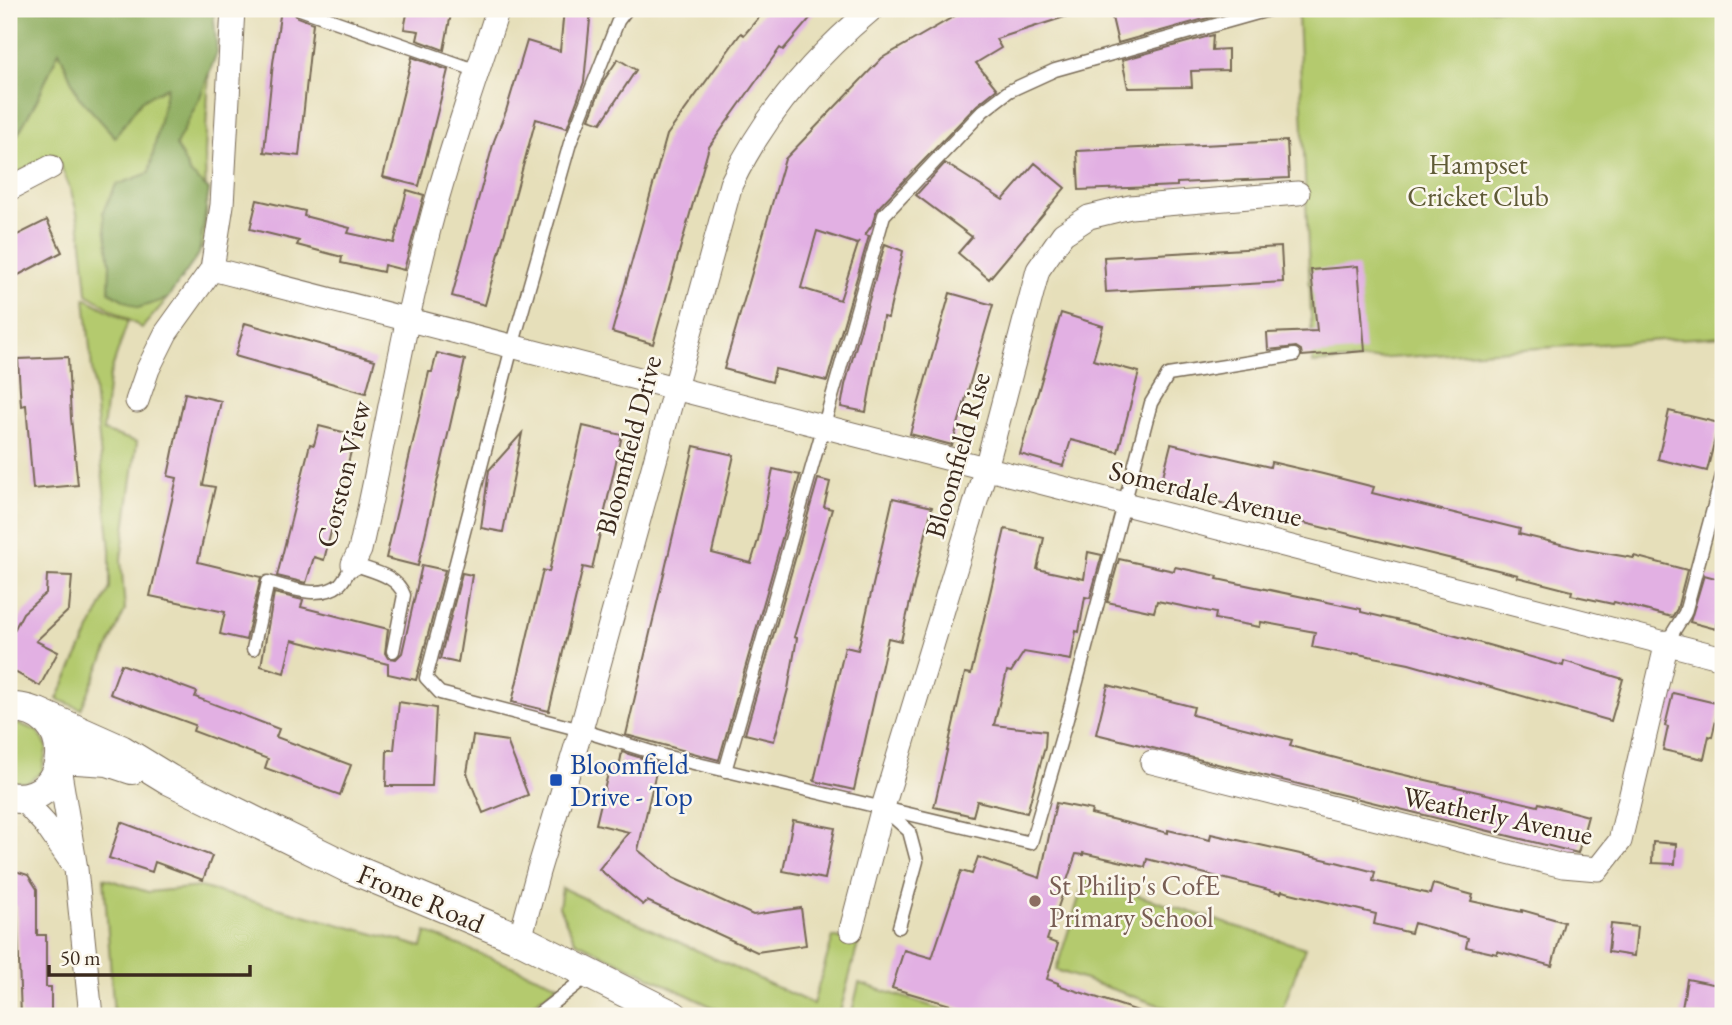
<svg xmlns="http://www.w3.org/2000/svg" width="1732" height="1025" viewBox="0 0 1732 1025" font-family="'EB Garamond',serif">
	<rect width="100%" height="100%" fill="#fbf7ec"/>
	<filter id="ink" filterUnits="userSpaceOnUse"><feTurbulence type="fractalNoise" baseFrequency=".0143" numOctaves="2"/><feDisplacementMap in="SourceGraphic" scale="14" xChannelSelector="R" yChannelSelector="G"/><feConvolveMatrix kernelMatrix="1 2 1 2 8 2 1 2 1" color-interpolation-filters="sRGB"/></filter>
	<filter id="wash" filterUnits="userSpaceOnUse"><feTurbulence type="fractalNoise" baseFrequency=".00686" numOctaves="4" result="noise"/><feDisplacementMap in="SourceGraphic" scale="28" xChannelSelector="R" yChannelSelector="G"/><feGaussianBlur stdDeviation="1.57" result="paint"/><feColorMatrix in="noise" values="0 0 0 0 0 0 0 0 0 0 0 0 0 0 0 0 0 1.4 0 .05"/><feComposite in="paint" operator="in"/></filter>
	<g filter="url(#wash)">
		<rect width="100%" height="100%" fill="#e6dfba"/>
		<path fill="#b4ca6e" stroke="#787a46" stroke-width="2" d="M9,9H212L205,153L207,241L163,304L142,328L87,294C83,246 80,196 54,155L9,177Z
			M1321,9H1723V336L1313,363L1298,15Z
			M85,298L128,321L109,378L103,431L137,442L121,559L125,610L81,709L57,699L110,588V550Z
			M20,724L37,731L47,746L42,772L28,782H9V725Z
			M104,878L148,892L200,887L397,940H403L404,942L422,947L426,932L559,985L517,1016H114Z
			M1085,879L1305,948L1280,1016H1191L1056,970Z
			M562,888L813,1004L833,937L858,944L839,1016H731L575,941L559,907Z
			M859,983L962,1016H851Z"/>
		<path fill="#8fae61" stroke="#656c40" stroke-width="2" d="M9,9H213L217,52L200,97L176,145L190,173L209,190L199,254L167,299L138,308L109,292L110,263L103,211L116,185L149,173L167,87L142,100L115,137L78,96L59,51L37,100L9,150Z"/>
		<g id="blocks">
			<path fill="#e2b0e3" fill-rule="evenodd" d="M281,9H291L297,17L313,23L299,156L264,152L273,63Z
				M408,9H452L444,50L417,40L419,31L404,29Z
				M564,9H591L584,82L567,128L536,119L485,305L452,296L494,141L506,111L527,41L560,51Z
				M766,9H818L783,50L780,48L709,147L653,344L612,332L667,135L741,33L744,35Z
				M967,9H1076L1077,13L996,39L1001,48L976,63L997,89L977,105L877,209L872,225L865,235L869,236L827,381L775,369L772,382L724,369L785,159L882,58ZM817,231L857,244L859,241L840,300L801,288Z
				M1110,9H1215V16L1118,43Z
				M1213,35L1212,50L1228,49V70L1191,71L1192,87L1128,88L1122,60Z
				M412,57L448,70L419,186L383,177Z
				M618,59L636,70L601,123L589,119L604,80Z
				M1287,141L1289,178L1177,183V186L1079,190L1077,151Z
				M945,163L1003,200L1035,163L1065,188L989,279L958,253L972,237L916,195Z
				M407,190L424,195L404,270L384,265L383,272L341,263L342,257L297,245L299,241L250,229L257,200L305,211L304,216L350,228L348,233L394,243Z
				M47,220L62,252L9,280V239Z
				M885,244L903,251L888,318L883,317L866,412L841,407L845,385Z
				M1281,247L1283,282L1106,292L1104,257Z
				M1358,266L1365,351L1302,356L1301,350L1296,347L1268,350L1267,333L1317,331L1311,270Z
				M950,293L993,305L952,445L910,434Z
				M1061,313L1103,326L1093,360L1139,372L1118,452L1071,440L1063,466L1020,454Z
				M245,323L375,360L366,393L235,356Z
				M437,353L465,360L418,566L386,558L429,372H432Z
				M68,357L71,418L78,485L33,489L26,405L21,406L18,359Z
				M185,393L221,401L203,485L215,487L198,562L261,577L246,640L220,634L225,612L150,596L177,478L168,476Z
				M1669,411L1719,423L1707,471L1658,459Z
				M319,426L355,435L324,560L314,557L306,583L277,576L310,444L314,445Z
				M583,426L622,435L592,569L583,567L549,711L512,702L543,570L549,572Z
				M522,433L503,532L481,528L489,470Z
				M1171,444L1270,467L1271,462L1323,474L1374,487L1372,493L1520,529L1519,534L1581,549L1634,558V556L1687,570L1677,609L1672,617L1614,602L1613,604L1571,595L1572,591L1517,577L1518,575L1160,488Z
				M694,446L734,455L712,553L751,563L758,540L773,469L800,475L719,760L626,735Z
				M818,479L830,482L824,507L832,509L794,637L797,638L788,689L774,741L745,734Z
				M893,498L932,507L901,641L888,638L854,790L814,781L845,647L858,650Z
				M1005,529L1044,538L1037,569L1084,579L1088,552L1102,555L1090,598L1085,597L1079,632L1076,631L1071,660L1024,652L1011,672L1007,671L994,725L1046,731L1045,747L1027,813L977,801L973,816L934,807L965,673L971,674Z
				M1119,559L1174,571L1175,567L1218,576L1217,579L1361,609V612L1417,625L1563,666L1564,661L1623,679L1611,721L1409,664L1353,653V655L1312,647L1315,632L1261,622L1260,627L1215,619L1216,613L1157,601L1154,612L1107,602Z
				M422,565L445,570L416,680L388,674V664L292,640L284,673L261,666L274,593L303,600L301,607L388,629L385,653L388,658L396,659L402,653Z
				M462,573L472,575L458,663L440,659Z
				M47,575L72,576L69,610L36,641L58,652L40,686L9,669V640L23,613L46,593Z
				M1704,575L1723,580V602L1716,629L1690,622Z
				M121,664L197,692L195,697L279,729L276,737L351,765L340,795L265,768L268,759L193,731L195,725L110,694Z
				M1108,685L1194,707L1192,715L1292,740L1290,746L1374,768L1538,806L1539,803L1588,816L1578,853L1096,734Z
				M1673,693L1720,704L1712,737L1709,736L1704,759L1663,750L1668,727L1665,726Z
				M399,702L436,708L432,786H386L387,750H394Z
				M473,736L507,741L528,795L483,813L467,773Z
				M622,752L658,763L638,850L673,878L753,915L801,908L806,945L757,952L647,901L643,905L599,869L629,832L596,824L610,765L619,767Z
				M1056,803L1092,810L1091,814L1168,833V830L1210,840L1211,834L1336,862L1375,872L1373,881L1430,894L1433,884L1473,895L1471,901L1522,912V910L1564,922L1552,966L1497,951V954L1466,947L1468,938L1414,923L1411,933L1374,924L1376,914L1282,891L1281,893L1147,859L1145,867L1083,853V855L1076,854L1047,940L1058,944L1047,979L1058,983V985L1141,1012L1140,1016H988L892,988L904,950L932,958L961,871L972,874L978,857L1040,878Z
				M793,820L835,828L825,879L783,871Z
				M121,822L212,856L203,880L155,862L152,872L109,858Z
				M1653,842L1676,844L1675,864L1652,863Z
				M9,869L28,875L37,889V935H46V987H51V1016H21L17,906L9,905Z
				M1611,924L1637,927L1634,956L1608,952Z
				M1687,979L1723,986V1016L1681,1014Z"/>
		</g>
	</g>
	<g filter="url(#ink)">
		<use href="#blocks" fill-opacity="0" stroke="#776955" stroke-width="2"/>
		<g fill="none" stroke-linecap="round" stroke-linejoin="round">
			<defs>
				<path id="service" d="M300,9L478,71
					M627,9L618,21L570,143L512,347L426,678L440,693L581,730L664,756L1031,843L1067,719L1151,403L1168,375L1294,355
					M1667,642L1685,613L1723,472
					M253,649L268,582C289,588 321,600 340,584C345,579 349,570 353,564C371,571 397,575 404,595L393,651
					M725,771L884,215L983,111L1009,91L1055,70L1272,9
					M885,810L909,831L917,861L899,927
					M536,1016L589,975"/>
				<path id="minor" d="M9,189L51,167
					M212,269L222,205L233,9
					M137,401L148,369L166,333L212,269L1723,658
					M353,564L360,550C387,432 405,312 438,196C456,133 478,71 498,9
					M1152,762L1563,866L1598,869L1620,841L1667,642
					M59,767L76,869L91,1016
					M21,798L45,824L72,863
					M851,930L883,807L986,468L1038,270L1063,234L1089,217L1130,207L1298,193
					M520,939L538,872L581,730L731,184C764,115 813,58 872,9"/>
				<path id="tertiary" d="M9,708C82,706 72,808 9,797
					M38,713L121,750L170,780L345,866L520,939L673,1016
					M61,758L108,761L132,769"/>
			</defs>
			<use href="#service" stroke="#776955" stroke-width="15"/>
			<use href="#minor" stroke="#776955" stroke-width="25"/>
			<use href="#tertiary" stroke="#776955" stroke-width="32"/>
			<use href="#service" stroke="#fff" stroke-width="12"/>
			<use href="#minor" stroke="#fff" stroke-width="23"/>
			<use href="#tertiary" stroke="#fff" stroke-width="30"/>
		</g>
	</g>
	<rect fill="#1a4fb4" stroke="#fbf7ec" stroke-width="2.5" x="549" y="773" width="14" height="14" rx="3.5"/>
	<circle fill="#8d6e63" stroke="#fbf7ec" stroke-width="2.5" cx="1035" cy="901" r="7"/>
	<g text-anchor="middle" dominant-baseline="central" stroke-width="5" stroke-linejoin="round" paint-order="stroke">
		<g font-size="28" fill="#5f5a36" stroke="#fbf7ec">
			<text x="1478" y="164">Hampset<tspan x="1478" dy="32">Cricket Club</tspan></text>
		</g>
		<g font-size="28" fill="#3b2a1e" stroke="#fbf7ec">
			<text transform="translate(628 445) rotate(-75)">Bloomfield Drive</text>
			<text transform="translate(957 455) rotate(-74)">Bloomfield Rise</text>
			<text transform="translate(343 474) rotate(-76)">Corston View</text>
			<text transform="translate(1206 493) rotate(14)">Somerdale Avenue</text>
			<text transform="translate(1498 815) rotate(12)">Weatherly Avenue</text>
			<text transform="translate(421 898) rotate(23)">Frome Road</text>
		</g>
		<g font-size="28" fill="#164399" stroke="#fbf7ec" text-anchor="start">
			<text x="570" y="764">Bloomfield<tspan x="570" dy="32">Drive - Top</tspan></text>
		</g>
		<g font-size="28" fill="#785e54" stroke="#fbf7ec" text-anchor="start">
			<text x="1049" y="885">St Philip's CofE<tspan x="1049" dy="32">Primary School</tspan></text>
		</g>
	</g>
	<rect width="1732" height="1025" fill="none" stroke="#fbf7ec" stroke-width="35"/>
	<path d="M49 965v10h201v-10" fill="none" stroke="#3b2a1e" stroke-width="3.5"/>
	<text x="60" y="965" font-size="21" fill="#3b2a1e" stroke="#fbf7ec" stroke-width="5" paint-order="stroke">50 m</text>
</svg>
